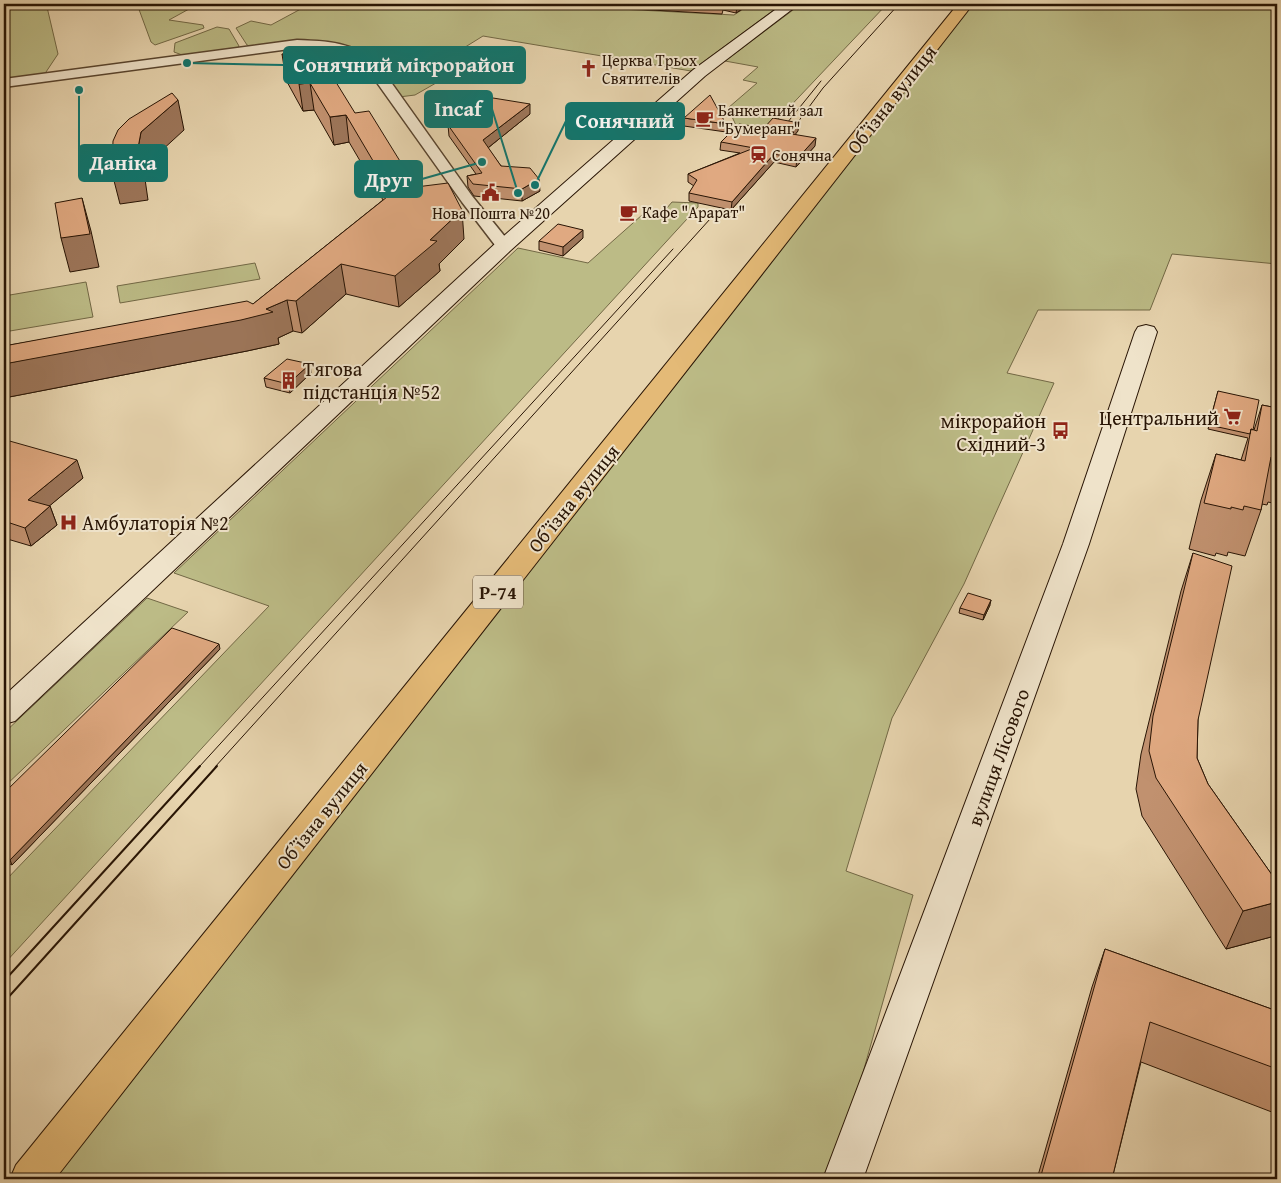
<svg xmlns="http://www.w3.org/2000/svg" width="1281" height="1183" viewBox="0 0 1281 1183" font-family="'Gentium Book Plus',serif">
	<rect width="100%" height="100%" fill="#e7d4ae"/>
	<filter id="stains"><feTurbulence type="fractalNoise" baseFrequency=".004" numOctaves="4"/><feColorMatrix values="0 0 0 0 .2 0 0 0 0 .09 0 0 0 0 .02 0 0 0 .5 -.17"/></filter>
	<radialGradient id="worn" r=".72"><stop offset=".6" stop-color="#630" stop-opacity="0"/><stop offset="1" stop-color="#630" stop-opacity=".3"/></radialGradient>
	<path fill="#bcbb86" stroke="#726845" d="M4,4H69L47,7L58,54L44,75L4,80Z
		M137,4H190L189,9L169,20L203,25L204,28L155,45L151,42Z
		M310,4H561L562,6L734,15L751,4H782L691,71L483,36L454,54L478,59L415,95L399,97C391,83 383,65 370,56C340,34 287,45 252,47L247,45L236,28L251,21L271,25Z
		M801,4H887L763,135L739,132L728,108L757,83L743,80L758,67L725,61Z
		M966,4H1277V264L1172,254L1150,310H1038L1007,373L1054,383L964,584L892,718L846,871L913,895L833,1179H30Z
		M217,27L229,29L239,46L238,48L185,56L174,52L175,43Z
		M672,202L698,203V207L4,964V882L269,606L174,573L518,248L588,263L642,215H661Z
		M255,263L260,279L120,303L117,286Z
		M86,282L93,317L4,332V296Z
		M147,598L188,612L4,787V733Z"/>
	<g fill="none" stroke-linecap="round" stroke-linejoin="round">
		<defs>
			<path id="street" d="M297,40C327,41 355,42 378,64L472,196L510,243L512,246L510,249H498L462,202L368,70C348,50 325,49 297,48L4,87V79Z"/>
			<path id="secondary" d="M783,4H799L705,76L511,250L15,721L4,724V696L497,242L693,70Z
				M1146,325L1154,327L1157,332L1089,544L863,1179H823L1063,544L1135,332L1138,327Z"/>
			<path id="primary" d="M958,4H973L55,1179H10L16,1165Z"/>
		</defs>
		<use href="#street" stroke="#58442e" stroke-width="3"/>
		<use href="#secondary" stroke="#281404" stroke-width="2"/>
		<use href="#primary" stroke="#281404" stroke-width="2"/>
		<use href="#street" fill="#efe3ca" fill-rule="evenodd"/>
		<use href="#secondary" fill="#efe3ca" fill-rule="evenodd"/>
		<use href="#primary" fill="#e4ba77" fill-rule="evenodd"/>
		<path stroke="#281404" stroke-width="1" d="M783,128L821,81
			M792,130L823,88L899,4
			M199,767L673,249
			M215,767L720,208"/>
		<path stroke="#281404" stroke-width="2" d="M4,981L200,766
			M4,1002L217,766"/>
	</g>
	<path fill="#c1916f" stroke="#281404" d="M633,4H750L736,13L723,10L722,14L634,9Z
		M282,54L323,81L355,113L416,187L464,239L439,264L440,271L399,307L346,294L302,333L293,331L278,338L279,344L247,351L4,398V346L253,304L383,200L349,142L334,145L314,110L303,111L286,80Z
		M530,114L488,148L501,166L540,191L522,201L474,196L468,187L467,176L476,174L449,136L448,125Z
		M684,118L726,124V132L684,126Z
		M764,128L798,131L795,134L815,146L796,167L774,162L731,210L689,201V193L694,186L688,182V174L740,153L720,150L721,142Z
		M583,238L563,256L539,250V241Z
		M310,364L311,373L290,393L266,387L264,378Z
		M1218,391L1253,430H1254L1262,405L1277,408V504L1268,502L1267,505L1262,504L1261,510L1245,556L1228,552L1227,556L1216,553L1215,556L1189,549L1201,500L1216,454L1241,460L1248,438L1208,429Z
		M4,441L83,478L49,506H50L57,525L31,546L4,538Z
		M1193,553L1198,720L1197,758L1208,784L1277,882V924L1271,937L1226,949L1142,816L1136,789L1141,754L1181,591Z
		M990,605L983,620L959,613L960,608Z
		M220,649L12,865L4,861V793Z
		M1105,949L1277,1011V1114L1141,1062L1112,1179H1037L1092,987Z"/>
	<path fill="#9d765a" stroke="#281404" d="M741,4H750L736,13L737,7Z
		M310,83L314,110L303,111L299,84Z
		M178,100L184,130L148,163L145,179L148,200L120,204L112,173L138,148L141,132Z
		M530,104V114L484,151L483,140Z
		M346,115L349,142L334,145L330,117Z
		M799,123L798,131L794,136L789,133Z
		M816,138L815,146L796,167L797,159Z
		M774,154V162L731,210L732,202Z
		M539,179L540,191L522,201V189Z
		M82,198L91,231L99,267L70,272L61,238Z
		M462,210L464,239L439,264L440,271L399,307L395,276L430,240Z
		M583,230V238L563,256V247Z
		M341,264L346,294L302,333L296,301Z
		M287,300L293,331L278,338L279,344L247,351L4,398V364L266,309Z
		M310,364L311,373L290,393L288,384Z
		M77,460L83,478L35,518L28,500Z
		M50,506L57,525L31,546L25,528Z
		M991,600L990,605L983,620L984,615Z
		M219,644L220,649L12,865L10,860Z
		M1277,902V924L1271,937L1226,949L1243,911Z"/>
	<path fill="#e0a981" stroke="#281404" d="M649,4H741L737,7L723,4L722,8Z
		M305,51L323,81L334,79L355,113L369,111L416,187L448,183L462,210L430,240L437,241L395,276L341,264L296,301L287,300L266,309L273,312L241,320L4,364V346L247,301L253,304L392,193L346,115L330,117L310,83L299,84L282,54Z
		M172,93L178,100L141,132L138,148L140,169L112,173L113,141L118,130L129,119Z
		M710,95L726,124L684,118Z
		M493,98L530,104L483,140L501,166L530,168L539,179L522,189L473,184L467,176L482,173L448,125Z
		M773,118L799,123L789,133L794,132L792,134L816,138L797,159L774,154L732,202L689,193L697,180L688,174L754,148L721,142L739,124L764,128Z
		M82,198L90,234L61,238L55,203Z
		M558,224L583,230L563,247L539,241Z
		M287,359L310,364L288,384L264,378Z
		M1218,391L1259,400L1253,430L1251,429L1250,434L1209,425Z
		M1262,405L1277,408V458L1271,457L1261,510L1244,506L1243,510L1231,507V509L1204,503L1216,454L1245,461L1251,429L1257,431Z
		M6,440L77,460L28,500L50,506L25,528L4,521V441Z
		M1193,553L1232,566L1198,720L1197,758L1208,784L1277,882V902L1243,911L1156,778L1149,751L1153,716Z
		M968,593L991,600L984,615L960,608Z
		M172,628L219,644L10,860L4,857V793Z
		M1105,949L1277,1011V1069L1150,1022L1112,1179H1040Z"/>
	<defs>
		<symbol id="church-bare" viewBox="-9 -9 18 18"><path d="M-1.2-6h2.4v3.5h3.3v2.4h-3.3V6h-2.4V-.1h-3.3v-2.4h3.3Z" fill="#8f2418" stroke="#efe3ca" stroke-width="2.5" paint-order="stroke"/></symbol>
		<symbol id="cafe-bare" viewBox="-9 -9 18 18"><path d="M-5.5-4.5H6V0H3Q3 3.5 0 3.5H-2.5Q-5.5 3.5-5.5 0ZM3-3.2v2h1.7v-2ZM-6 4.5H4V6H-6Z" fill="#8f2418" stroke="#efe3ca" stroke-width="2.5" paint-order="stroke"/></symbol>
		<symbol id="station-bare" viewBox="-9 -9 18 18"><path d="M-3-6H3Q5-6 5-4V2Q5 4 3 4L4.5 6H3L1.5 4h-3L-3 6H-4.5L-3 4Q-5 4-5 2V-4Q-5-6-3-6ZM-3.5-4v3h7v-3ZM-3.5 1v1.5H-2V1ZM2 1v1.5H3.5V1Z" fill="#8f2418" stroke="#efe3ca" stroke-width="2.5" paint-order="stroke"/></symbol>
		<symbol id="civic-bare" viewBox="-9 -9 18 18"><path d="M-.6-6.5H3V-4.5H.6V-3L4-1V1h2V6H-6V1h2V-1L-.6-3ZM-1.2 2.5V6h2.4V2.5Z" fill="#8f2418" stroke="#efe3ca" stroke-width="2.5" paint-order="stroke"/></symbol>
		<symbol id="building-bare" viewBox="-9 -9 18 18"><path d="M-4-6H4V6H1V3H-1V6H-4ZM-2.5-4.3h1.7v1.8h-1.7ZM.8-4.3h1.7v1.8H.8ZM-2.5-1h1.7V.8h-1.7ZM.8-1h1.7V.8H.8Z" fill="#8f2418" stroke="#efe3ca" stroke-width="2.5" paint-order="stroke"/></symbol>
		<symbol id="supermarket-bare" viewBox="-9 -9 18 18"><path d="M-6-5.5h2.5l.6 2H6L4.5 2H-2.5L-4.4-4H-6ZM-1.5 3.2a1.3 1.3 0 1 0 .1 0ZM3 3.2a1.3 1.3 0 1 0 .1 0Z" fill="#8f2418" stroke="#efe3ca" stroke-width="2.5" paint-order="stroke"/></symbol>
		<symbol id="bus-bare" viewBox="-9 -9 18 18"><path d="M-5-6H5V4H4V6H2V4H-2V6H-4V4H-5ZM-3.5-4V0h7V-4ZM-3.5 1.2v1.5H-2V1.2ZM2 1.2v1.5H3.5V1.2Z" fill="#8f2418" stroke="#efe3ca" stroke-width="2.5" paint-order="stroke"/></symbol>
		<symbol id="hospital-bare" viewBox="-9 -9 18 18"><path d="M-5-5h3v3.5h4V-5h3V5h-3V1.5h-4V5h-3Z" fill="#8f2418" stroke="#efe3ca" stroke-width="2.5" paint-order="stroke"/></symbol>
	</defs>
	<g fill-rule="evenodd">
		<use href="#church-bare" x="576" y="56" width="25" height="25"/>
		<use href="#cafe-bare" x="692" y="106" width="25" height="25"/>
		<use href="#station-bare" x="746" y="142" width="25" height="25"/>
		<use href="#civic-bare" x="478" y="180" width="25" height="25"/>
		<use href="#cafe-bare" x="616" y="200" width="25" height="25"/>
		<use href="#building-bare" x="276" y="368" width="25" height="25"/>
		<use href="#supermarket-bare" x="1220" y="404" width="25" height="25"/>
		<use href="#bus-bare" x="1048" y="418" width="25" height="25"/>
		<use href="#hospital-bare" x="56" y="510" width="25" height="25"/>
	</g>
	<g text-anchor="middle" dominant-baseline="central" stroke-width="4" stroke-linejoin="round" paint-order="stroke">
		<g font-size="16" fill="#281404" stroke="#efe3ca" text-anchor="start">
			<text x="602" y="60">Церква Трьох<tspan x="602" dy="18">Святителів</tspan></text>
			<text x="718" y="110">Банкетний зал<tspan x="718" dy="18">"Бумеранг"</tspan></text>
			<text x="772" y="155">Сонячна</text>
			<text x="642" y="212">Кафе "Арарат"</text>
			<text x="491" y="213" text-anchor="middle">Нова Пошта №20</text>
		</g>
		<rect fill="#efe3ca" stroke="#64523f" stroke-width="1" x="473" y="575.5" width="50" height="33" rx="4"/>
		<g font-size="19" font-weight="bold" fill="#281404">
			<text x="498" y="592">Р-74</text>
		</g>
		<g font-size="20" fill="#281404" stroke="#efe3ca">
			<text transform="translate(891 99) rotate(-52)">Обʼїзна вулиця</text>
			<text transform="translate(573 498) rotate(-51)">Обʼїзна вулиця</text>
			<text transform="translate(998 757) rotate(-70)">вулиця Лісового</text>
			<text transform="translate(321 815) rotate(-51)">Обʼїзна вулиця</text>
		</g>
		<g font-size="20" fill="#281404" stroke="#efe3ca" text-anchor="start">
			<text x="303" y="368">Тягова<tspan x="303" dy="23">підстанція №52</tspan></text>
			<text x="1219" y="417" text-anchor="end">Центральний</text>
			<text x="1046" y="420" text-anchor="end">мікрорайон<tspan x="1046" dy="23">Східний-3</tspan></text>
			<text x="82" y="522">Амбулаторія №2</text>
		</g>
	</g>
	<path fill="none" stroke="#0f766e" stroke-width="2" d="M187 63L284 65M518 193L492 109M535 185L566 121M79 90L79 163M482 162L422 179"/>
	<g fill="#0f766e" stroke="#efe3ca" stroke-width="2">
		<circle cx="187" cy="63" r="5"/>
		<circle cx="518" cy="193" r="5"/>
		<circle cx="535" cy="185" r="5"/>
		<circle cx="79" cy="90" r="5"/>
		<circle cx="482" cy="162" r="5"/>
	</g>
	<g fill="#0f766e" stroke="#0f766e" stroke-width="2">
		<rect x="284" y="47" width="241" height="36" rx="5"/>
		<rect x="425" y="91" width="67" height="36" rx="5"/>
		<rect x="566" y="103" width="118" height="36" rx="5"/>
		<rect x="79" y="145" width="88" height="36" rx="5"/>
		<rect x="355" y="161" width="67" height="36" rx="5"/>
	</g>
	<g font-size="21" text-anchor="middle" font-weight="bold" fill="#fff">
		<text x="404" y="72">Сонячний мікрорайон</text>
		<text x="458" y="116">Incaf</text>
		<text x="625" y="128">Сонячний</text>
		<text x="123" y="170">Даніка</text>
		<text x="388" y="187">Друг</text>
	</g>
	<rect width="1281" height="1183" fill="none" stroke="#e7d4ae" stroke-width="20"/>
	<rect x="5" y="5" width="1271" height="1173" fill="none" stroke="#281404" stroke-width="2.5"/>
	<rect x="10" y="10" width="1261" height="1163" fill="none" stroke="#281404"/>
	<rect width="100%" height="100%" filter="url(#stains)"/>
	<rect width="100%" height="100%" fill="url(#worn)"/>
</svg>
